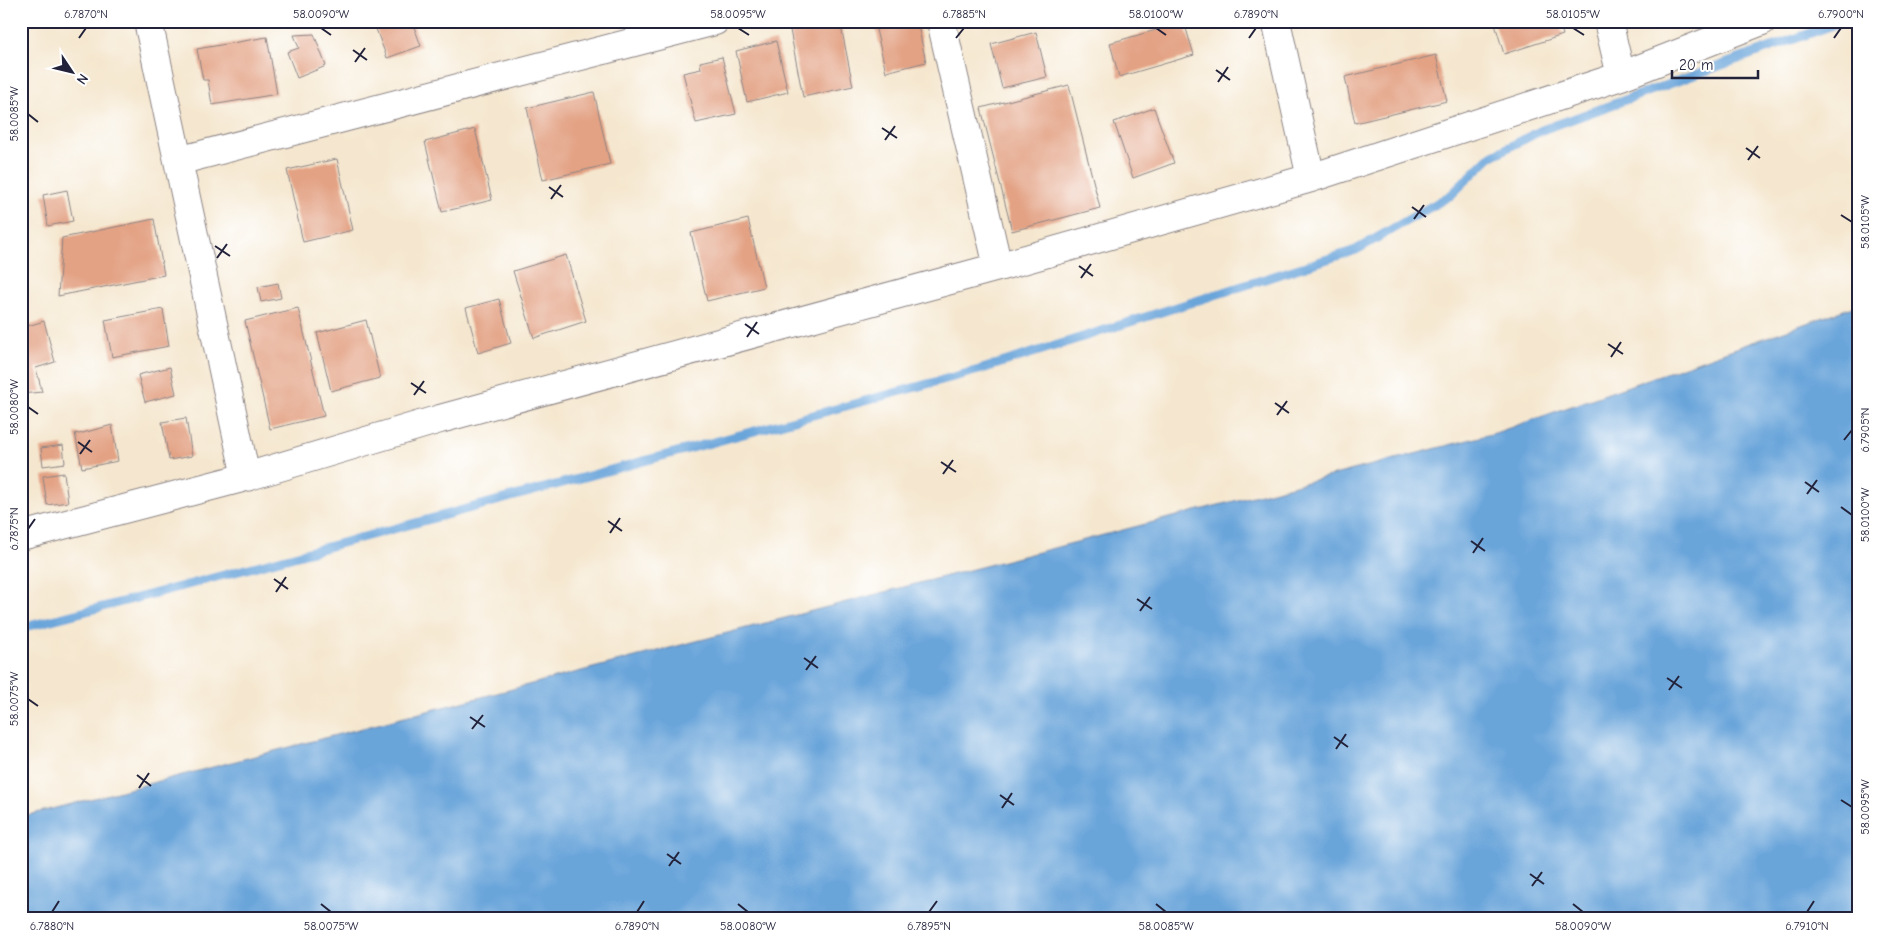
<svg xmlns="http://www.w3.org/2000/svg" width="1879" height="939" viewBox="0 0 1879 939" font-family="'Comic Neue',sans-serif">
	<rect width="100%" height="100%" fill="#fff"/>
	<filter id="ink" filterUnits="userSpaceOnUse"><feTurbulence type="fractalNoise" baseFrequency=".02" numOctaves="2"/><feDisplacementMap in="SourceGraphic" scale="10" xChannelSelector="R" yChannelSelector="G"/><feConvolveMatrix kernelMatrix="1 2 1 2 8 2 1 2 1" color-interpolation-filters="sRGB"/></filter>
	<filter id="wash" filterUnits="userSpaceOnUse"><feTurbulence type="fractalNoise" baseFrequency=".0096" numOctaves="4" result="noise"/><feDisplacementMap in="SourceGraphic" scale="20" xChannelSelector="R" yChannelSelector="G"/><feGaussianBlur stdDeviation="1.12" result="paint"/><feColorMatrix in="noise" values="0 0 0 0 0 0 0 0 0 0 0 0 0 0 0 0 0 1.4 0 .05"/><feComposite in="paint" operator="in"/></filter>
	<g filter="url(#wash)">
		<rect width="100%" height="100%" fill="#f5e7cf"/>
		<path fill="#6aa5da" stroke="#46648a" d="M1858,305V918H21V817L1495,433Z"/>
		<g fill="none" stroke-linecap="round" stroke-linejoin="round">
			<path stroke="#6aa5da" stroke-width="9" d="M21,628L187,585L979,370L1356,250L1451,195L1490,157L1542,130L1844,21"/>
		</g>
		<g id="blocks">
			<path fill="#e3a284" d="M373,21H412L421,46L387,58Z
				M808,21H840L853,86L803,97L789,25Z
				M874,21H917L926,62L886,72Z
				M1494,21H1559L1563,35L1504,54Z
				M1184,22L1194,55L1119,77L1110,43Z
				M1036,32L1047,77L1002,88L991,44Z
				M314,34L326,66L297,78L287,52L299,48L294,35Z
				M267,37L277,94L212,105L208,80H203L197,49Z
				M776,41L788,92L747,102L736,51Z
				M1436,55L1447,101L1355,123L1345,77Z
				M722,57L736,114L696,123L683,73L701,69L700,62Z
				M1069,85L1100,208L1012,231L981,108Z
				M594,92L610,164L543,180L527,108Z
				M1154,108L1174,163L1133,178L1114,122Z
				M475,129L492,200L442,212L425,142Z
				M337,159L353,230L303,242L287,170Z
				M67,190L73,221L48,226L43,195Z
				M154,219L164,275L58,296L62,238Z
				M748,219L764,287L707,301L691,233Z
				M566,255L586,321L534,338L513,271Z
				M278,283L281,298L261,302L258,287Z
				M499,299L511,343L478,353L466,308Z
				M298,308L324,416L270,429L245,321Z
				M163,309L169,346L112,357L105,320Z
				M366,320L380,378L331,391L317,333Z
				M44,321L55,362L36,368L42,392L21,394V328Z
				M170,367L176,394L145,402L138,375Z
				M186,418L192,456L169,460L162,422Z
				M112,425L118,461L82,468L75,433L79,434Z
				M63,445L65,463L43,466L41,448Z
				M64,473L68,502L47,505L43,476Z"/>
		</g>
	</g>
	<g filter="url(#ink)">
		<use href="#blocks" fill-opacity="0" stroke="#8c8485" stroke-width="1"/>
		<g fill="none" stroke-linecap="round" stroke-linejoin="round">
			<defs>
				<path id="minor" d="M148,21L246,477
					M941,21L998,267
					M1276,21L1311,178
					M1608,21L1621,76
					M178,161L715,21
					M21,536L246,477L440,419L998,267L1311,178L1621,76L1762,21"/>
			</defs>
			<use href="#minor" stroke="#8c8485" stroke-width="30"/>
			<use href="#minor" stroke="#fff" stroke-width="28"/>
		</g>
	</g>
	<path fill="none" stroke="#22223b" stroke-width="2" d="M321,28L331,35M738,28L749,35M1156,28L1166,35M1573,28L1584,35M79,38L86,28M956,38L964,28M1249,38L1256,28M1834,38L1841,28M353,50L367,60M355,62L365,48M1216,70L1230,80M1218,82L1228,67M28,114L38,122M882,128L897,138M885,140L895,126M1746,148L1760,158M1748,160L1758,146M549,187L563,197M551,199L561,185M1412,207L1426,217M1841,215L1852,222M1414,219L1424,205M215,246L230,256M217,258L227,244M1079,266L1093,276M1081,278L1091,264M745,324L759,334M747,337L757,322M1608,344L1623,354M1611,357L1621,342M411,383L426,393M414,395L424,381M1275,403L1289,413M28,407L38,414M1277,415L1287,401M1844,440L1852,430M78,442L92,452M80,454L90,440M941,462L956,472M943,474L953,460M1805,482L1819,492M1807,494L1817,480M1841,507L1852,515M608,521L622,531M28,529L35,519M610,533L620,518M1471,541L1485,551M1473,553L1483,538M274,579L288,589M276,592L286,577M1137,599L1152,609M1140,611L1150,597M804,658L818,668M806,670L816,656M1667,678L1682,688M1669,690L1679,676M28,699L38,706M470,717L485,727M472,729L483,715M1334,737L1348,747M1336,749L1346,734M137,775L151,786M139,788L149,773M1000,795L1014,805M1841,800L1852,807M1002,808L1012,793M667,854L681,864M669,866L679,852M1530,874L1544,884M1532,886L1542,872M321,904L331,912M738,904L748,912M1156,904L1166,912M1573,904L1583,912M52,912L59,901M637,912L644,901M929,912L937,901M1807,912L1814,901"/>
	<rect width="1879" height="939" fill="none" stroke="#fff" stroke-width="55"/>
	<g transform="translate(72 72) rotate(125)" stroke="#ffffff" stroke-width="4" paint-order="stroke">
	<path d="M0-4L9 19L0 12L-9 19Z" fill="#22223b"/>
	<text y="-8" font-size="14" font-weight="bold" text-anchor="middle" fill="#22223b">N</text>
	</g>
	<path d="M1672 70v8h86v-8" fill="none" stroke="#22223b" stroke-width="2.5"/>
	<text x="1679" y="70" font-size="15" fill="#22223b" stroke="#ffffff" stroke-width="4" paint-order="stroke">20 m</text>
	<rect x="28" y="28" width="1824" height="884" fill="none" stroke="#22223b" stroke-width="2"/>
	<g font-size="12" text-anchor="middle" fill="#22223b">
		<text x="86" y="18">6.7870°N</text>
		<text x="321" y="18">58.0090°W</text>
		<text x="738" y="18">58.0095°W</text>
		<text x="964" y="18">6.7885°N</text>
		<text x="1156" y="18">58.0100°W</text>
		<text x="1256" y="18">6.7890°N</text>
		<text x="1573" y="18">58.0105°W</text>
		<text x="1841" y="18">6.7900°N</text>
		<text transform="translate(14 114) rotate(-90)" y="4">58.0085°W</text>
		<text transform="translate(1865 222) rotate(-90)" y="4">58.0105°W</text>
		<text transform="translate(14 407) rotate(-90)" y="4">58.0080°W</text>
		<text transform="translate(1865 430) rotate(-90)" y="4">6.7905°N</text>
		<text transform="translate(1865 515) rotate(-90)" y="4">58.0100°W</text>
		<text transform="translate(14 529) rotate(-90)" y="4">6.7875°N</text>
		<text transform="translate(14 699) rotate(-90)" y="4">58.0075°W</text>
		<text transform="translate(1865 807) rotate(-90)" y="4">58.0095°W</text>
		<text x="52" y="930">6.7880°N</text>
		<text x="331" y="930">58.0075°W</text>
		<text x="637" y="930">6.7890°N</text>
		<text x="748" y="930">58.0080°W</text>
		<text x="929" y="930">6.7895°N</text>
		<text x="1166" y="930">58.0085°W</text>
		<text x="1583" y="930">58.0090°W</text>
		<text x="1807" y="930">6.7910°N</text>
	</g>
</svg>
